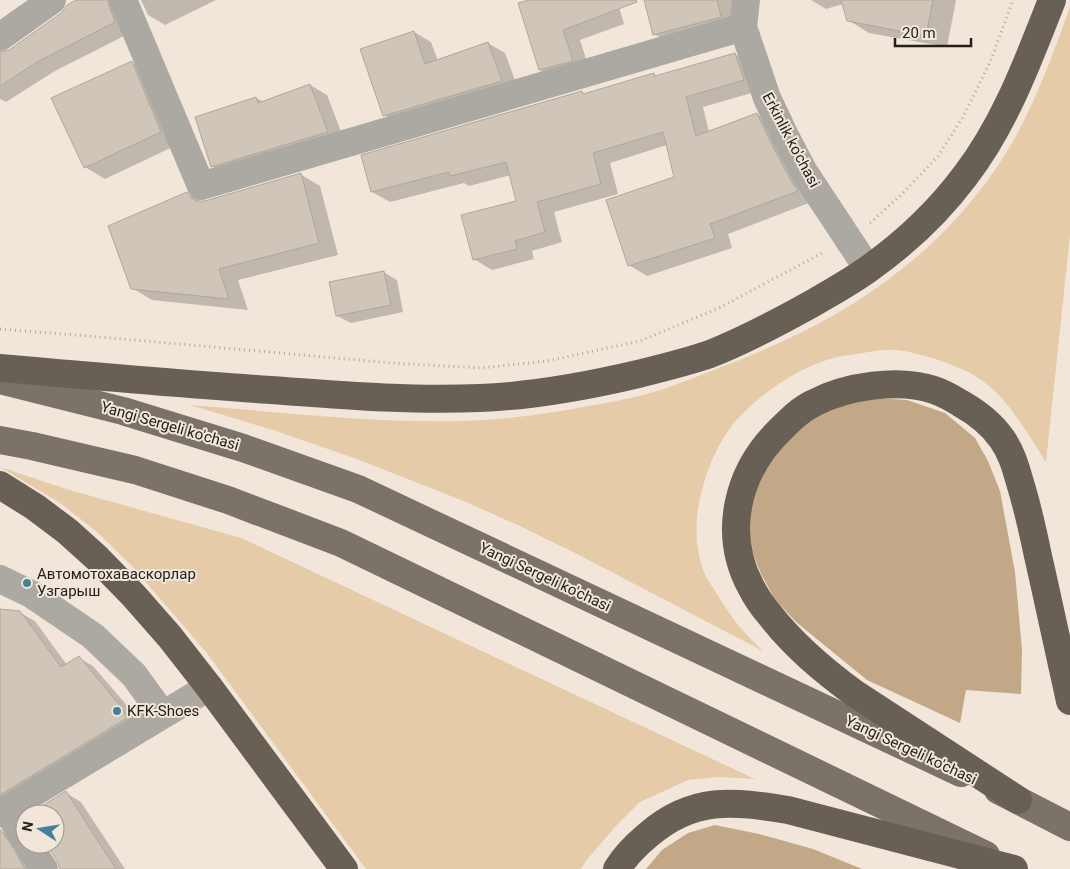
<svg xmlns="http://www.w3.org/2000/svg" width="1070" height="869" viewBox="0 0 1070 869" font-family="Roboto,sans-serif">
	<rect width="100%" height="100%" fill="#f1e6d9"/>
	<path fill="#e6cba9" d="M1070,7V235L1046,462C1030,438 1012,405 989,386C974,373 954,365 935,359C922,355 909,351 895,350C882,349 870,352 857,354C851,355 845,355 838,357C801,365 759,394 734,423C720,440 710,462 704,483C695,512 693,544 704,572C706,578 710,583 714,589C721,601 730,615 739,626C746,635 755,643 763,651L575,553L522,527L466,502L357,459L276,431L190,405C280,412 371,423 461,421C500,420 539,415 578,408C606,403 634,398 661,390C681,383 701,375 721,367C785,343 849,312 903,268C939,240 971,205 997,167C1030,119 1050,62 1070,7Z
		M0,467L66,489L241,538L755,779L718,777L688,780L640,802L614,828L586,861L581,869H366L206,652L132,566L97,532L60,503Z"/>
	<path fill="#c3a887" d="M877,398L907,400L945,413L975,438L988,461L1000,491L1015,572L1022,650L1021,694L966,690L960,723L867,680L796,622L774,598L761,574L750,546L749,519L754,486L770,458L805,423L828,408L853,400Z
		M715,825L759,834L813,849L862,869H646L662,850L688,833Z"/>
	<path fill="#0003" d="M78,0H129L132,32L55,71L6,102L0,99V54L9,51L62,14Z
		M141,0H216L165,25L148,15Z
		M533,0H617L624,24L580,40L590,71L559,80L540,70Z
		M646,0H733L740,28L674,45L654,34Z
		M811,0H956L947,47L869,33L848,20L843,4L826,9Z
		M414,32L431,42L438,61L488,43L505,53L519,91L402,126L384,115Z
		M735,54L753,65L762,90L703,107L709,132L757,114L774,125L814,201L728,234L732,248L647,276L629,265L675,178L667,145L610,163L618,194L554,212L562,242L532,251L534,259L492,270L474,259L518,201L511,175L469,186L464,183L390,202L372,192L582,92L586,95L654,75L657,76Z
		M131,62L151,74L181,143L105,179L85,167Z
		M310,85L327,95L345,142L230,176L212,166L256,98L264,102Z
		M300,174L320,186L338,255L238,280L248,310L152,300L132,288L187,194L202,202Z
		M383,272L397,280L403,312L351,323L337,316Z
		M0,610L19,612L35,621L67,665L79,658L93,666L136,716L0,806Z
		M66,793L81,802L125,869H61L48,844H55V814H31Z
		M0,830L15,839L34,869H0Z"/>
	<path fill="#d0c5b9" stroke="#b0a699" d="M76,0H108L109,6L115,22L37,62L0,86V52L9,50L61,13L67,5Z
		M529,0H636L637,2L563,30L573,61L539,70L518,3Z
		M644,0H717L721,17L653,35Z
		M841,0H933L926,36L847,21Z
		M414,31L425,64L488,42L502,81L383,116L360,49Z
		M735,53L744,80L686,97L696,136L757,113L771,143L790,179L798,191L710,224L715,238L628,266L606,200L674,177L663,132L593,153L601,184L537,202L545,232L515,241L517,249L473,260L461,215L516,201L506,162L450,176L449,172L371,192L361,155L582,91L583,94L654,73L655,76Z
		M132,61L161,132L84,168L51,98Z
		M310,84L328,132L211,167L195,117L256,97L258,103Z
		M301,173L319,243L219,269L229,299L131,289L108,226L187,192L191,198L197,201H205Z
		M384,271L391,305L336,316L329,282Z
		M0,609L20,611L61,667L79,656L121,707L127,718L0,795Z
		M66,791L94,835L116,869H60L57,861L47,844H55V814H29Z
		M0,829L14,849L25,869H0Z"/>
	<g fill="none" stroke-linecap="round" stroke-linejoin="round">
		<path stroke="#b1a99e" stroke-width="3" stroke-dasharray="1 4" stroke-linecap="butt" d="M870,223L901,195L938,156L963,117L991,60L1013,0
			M0,329L100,337L392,363L481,368L547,361L640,341L719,308L824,252"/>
		<path stroke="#aca8a2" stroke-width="28" d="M123,0L201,186L743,27
			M746,0L743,27L767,98L785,136L804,172L868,269
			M0,37L52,0
			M0,579L31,594L93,636L134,675L163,715
			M6,809L25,839
			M0,813L209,687
			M28,844L44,869"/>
		<path stroke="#7b7369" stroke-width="28" d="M0,380L123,411L243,448L358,489L961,773
			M0,440L32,446L135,470L228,500L341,543L986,855
			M998,790L1070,827"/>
		<path stroke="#696055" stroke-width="28" d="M0,368C90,376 180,384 271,390C340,395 410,401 480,398C533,396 587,386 638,374C662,368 687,362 710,354C746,340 781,321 815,302C832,292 850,282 867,270C904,244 938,212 965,176C1005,124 1028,61 1052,0
			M0,485L35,507L67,531L97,558L134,596L170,637L209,687L344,869
			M1018,800L854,693C823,670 794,646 770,615C763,607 756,597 751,587C722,533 737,471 781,429C791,419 801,409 814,403C846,386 899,378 934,390C943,393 952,398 960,403C976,412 991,423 1002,439C1012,453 1016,469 1021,486C1028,509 1033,532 1038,556C1049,604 1059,652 1070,701
			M617,869C625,856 636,845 648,835C693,796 733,801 788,810L1014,869"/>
	</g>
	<g fill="#438197" stroke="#f1e6d9" stroke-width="2">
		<circle cx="27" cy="583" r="5"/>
		<circle cx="117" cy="711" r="5"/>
	</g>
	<g text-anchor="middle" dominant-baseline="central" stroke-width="4" stroke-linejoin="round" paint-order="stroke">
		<g font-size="15" fill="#23201b" stroke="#f1e6d9">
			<text transform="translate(791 140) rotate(62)">Erkinlik ko'chasi</text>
			<text transform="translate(170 426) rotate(16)">Yangi Sergeli ko'chasi</text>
			<text transform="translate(545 577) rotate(25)">Yangi Sergeli ko'chasi</text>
			<text transform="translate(911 750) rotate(25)">Yangi Sergeli ko'chasi</text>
		</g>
		<g font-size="15" fill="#23201b" stroke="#f1e6d9" text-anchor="start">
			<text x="37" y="574">Автомотохаваскорлар<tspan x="37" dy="17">Узгарыш</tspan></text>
			<text x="127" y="711">KFK-Shoes</text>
		</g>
	</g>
	<g transform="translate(40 829) rotate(282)"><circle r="24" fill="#f1e6d9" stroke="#9f978d"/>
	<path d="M0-4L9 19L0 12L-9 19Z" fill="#438197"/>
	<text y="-8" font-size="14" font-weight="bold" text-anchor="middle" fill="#23201b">N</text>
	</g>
	<path d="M895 38v8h76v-8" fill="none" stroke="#23201b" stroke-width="2.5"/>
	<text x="902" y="38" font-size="15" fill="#23201b" stroke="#f1e6d9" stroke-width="4" paint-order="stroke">20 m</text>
</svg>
